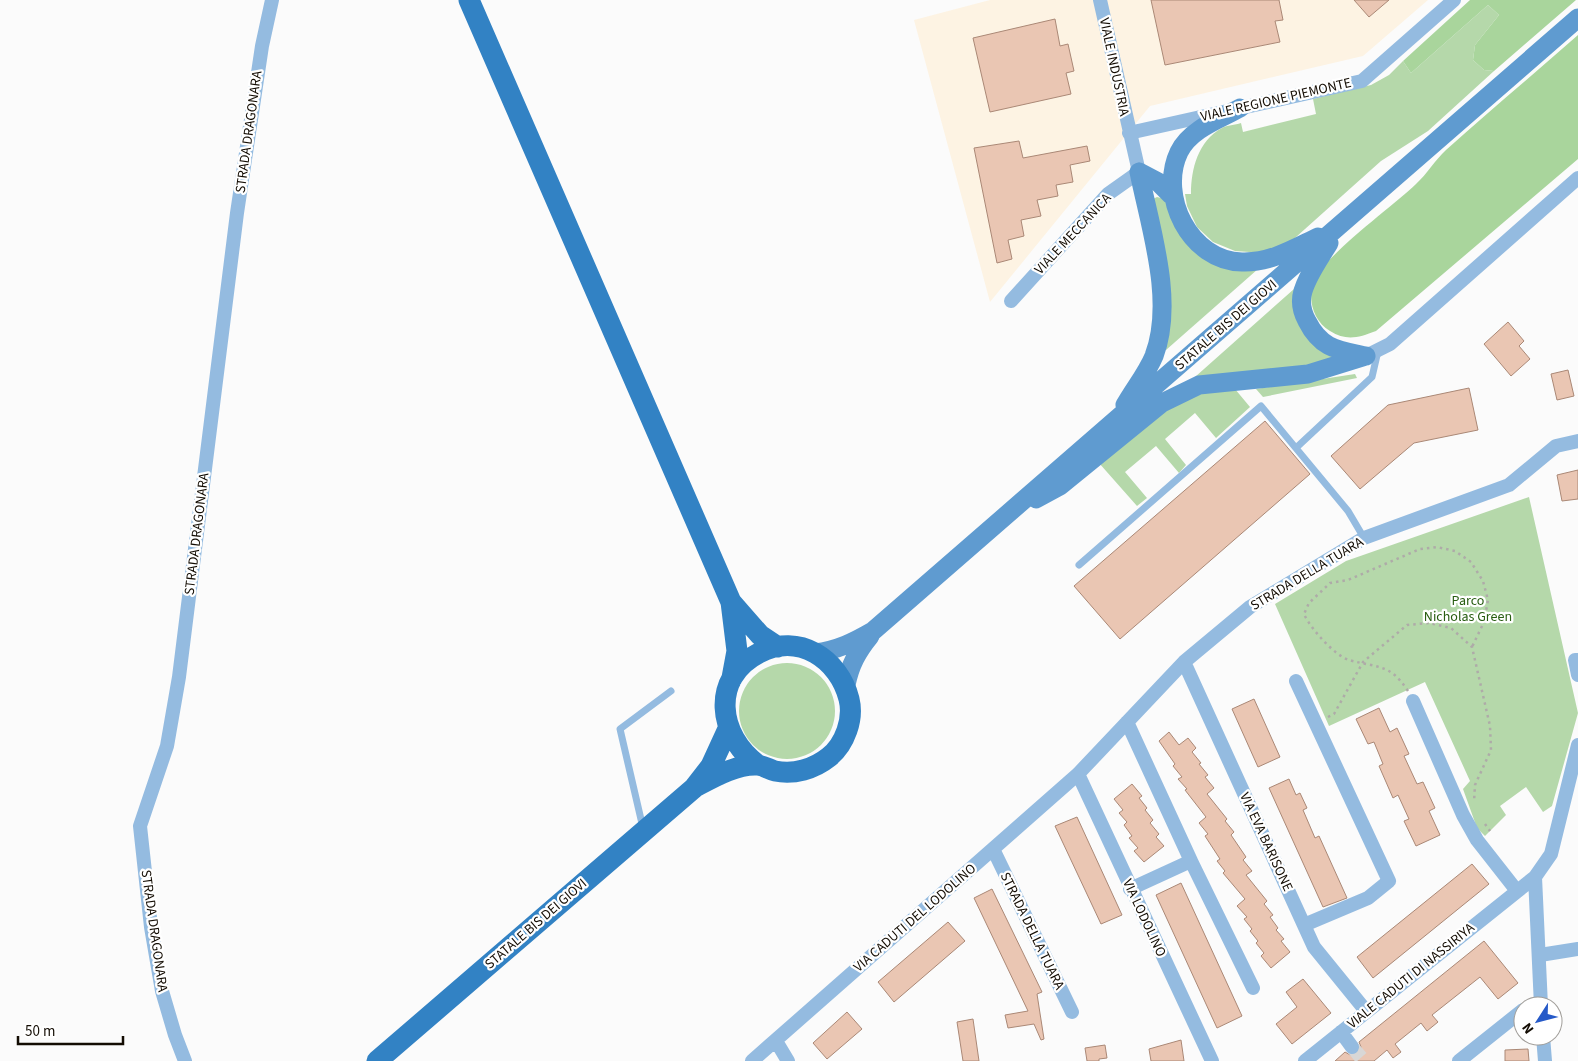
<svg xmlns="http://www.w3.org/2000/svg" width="1578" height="1061" viewBox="0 0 1578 1061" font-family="'Source Sans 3',sans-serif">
	<rect width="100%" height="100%" fill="#fbfbfb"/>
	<path fill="#fdf3e3" d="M990,0H1428L1363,56L1150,106L990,302L914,20Z"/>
	<path fill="#b5d8aa" d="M1488,5L1499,15L1475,45L1473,60L1484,70L1494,71L1428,131L1381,161L1286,246L1264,253L1235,251L1213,242L1197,227L1187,206L1185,194H1191C1191,169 1198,141 1222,128C1227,125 1235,125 1241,123L1243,132L1316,114L1313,99L1371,85L1389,75L1403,61L1411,73Z
		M1157,197L1165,199L1189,238L1258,269L1166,350L1153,199Z
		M1294,289L1296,303L1344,355L1322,365L1195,377Z
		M1355,374L1357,378L1263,397L1256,389Z
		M1235,389L1250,407L1216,438L1195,413L1165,439L1186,465L1179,473L1156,446L1125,472L1147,498L1137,506L1099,463L1149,417L1190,394Z
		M1529,497L1578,713L1552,806L1543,812L1526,787L1500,806L1506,815L1485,836L1477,828L1463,789L1470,781L1425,682L1329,726L1275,604L1346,561Z
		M739 711a48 48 0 1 1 96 0a48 48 0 1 1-96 0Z"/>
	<path fill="#a9d59c" d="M1470,0H1576L1494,71L1484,70L1473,60L1475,45L1499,15L1488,5L1411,73L1403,61Z
		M1578,35V159L1376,331C1358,338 1346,341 1330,331C1313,321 1307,298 1314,281C1324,256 1393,206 1416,184C1427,174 1435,160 1446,150C1489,111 1534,74 1578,35Z"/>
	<path fill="#eac6b3" stroke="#aa8876" d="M1151,0H1279L1283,20L1275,21L1280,42L1165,65Z
		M1354,0H1389L1369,17Z
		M1055,19L1060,46L1068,44L1074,71L1066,73L1071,94L990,112L973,38Z
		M1019,141L1023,158L1087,146L1090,161L1070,165L1073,182L1056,185L1058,196L1037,200L1041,216L1021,220L1024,236L1008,240L1012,259L997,263L974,148Z
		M1508,322L1524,341L1519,346L1530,359L1511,376L1484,344Z
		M1568,370L1574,396L1557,400L1551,374Z
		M1469,388L1478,430L1414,443L1360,489L1331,456L1388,405Z
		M1265,421L1310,474L1120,639L1074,586Z
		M1578,470V499L1562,501L1557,475Z
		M1254,699L1280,757L1258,767L1232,709Z
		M1379,708L1390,732L1397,728L1409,754L1404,756L1417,784L1423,782L1435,808L1429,811L1440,835L1416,846L1404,821L1409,819L1398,795L1393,798L1379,766L1383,764L1374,742L1368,744L1356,719Z
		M1169,732L1179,745L1188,738L1196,748L1192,752L1201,763L1199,764L1208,775L1205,777L1214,788L1207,794L1227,819L1225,821L1234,832L1231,835L1246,857L1243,860L1252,871L1246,875L1267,901L1264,904L1273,915L1270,917L1278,928L1276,930L1284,939L1281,941L1290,952L1271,968L1261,956L1264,953L1256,943L1258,941L1250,931L1252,929L1244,919L1247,917L1237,906L1245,899L1223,873L1225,871L1217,861L1220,859L1205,836L1208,834L1199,823L1206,817L1185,790L1187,789L1178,779L1182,777L1173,766L1175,764L1159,741Z
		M1289,779L1296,795L1300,793L1307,808L1303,810L1315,838L1319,836L1347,898L1323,907L1269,788Z
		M1132,784L1142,796L1139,798L1147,808L1145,810L1153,820L1150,823L1159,834L1156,837L1164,846L1144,862L1134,851L1138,848L1129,838L1132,836L1124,825L1127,822L1119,813L1123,810L1114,799Z
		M1077,817L1122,915L1101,924L1055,826Z
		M1472,864L1489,884L1373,978L1357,957Z
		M1181,883L1242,1016L1217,1028L1156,895Z
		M992,889L1042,992L1037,994L1044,1039L1041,1040L1034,1024L1008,1028L1005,1015L1028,1011L974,898Z
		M948,922L965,941L894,1002L878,982Z
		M1484,941L1518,983L1498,999L1480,977L1432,1015L1438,1022L1427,1031L1421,1023L1395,1044L1401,1052L1393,1058L1387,1050L1374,1061H1335L1345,1052L1352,1056L1358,1054L1361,1047L1359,1042Z
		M1303,979L1331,1013L1292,1044L1276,1024L1297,1007L1286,992Z
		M847,1012L862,1029L827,1059L813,1043Z
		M973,1019L979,1061H963L957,1022Z
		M1181,1040L1184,1061H1151L1149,1049Z
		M1105,1045L1107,1058L1099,1059V1061H1087L1085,1048Z
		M1528,1049L1529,1061H1505V1050Z"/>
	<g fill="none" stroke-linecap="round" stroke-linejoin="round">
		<path stroke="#d8d7d6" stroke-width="14" stroke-dasharray="14 7" stroke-linecap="butt" d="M1352,1047L1364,1061"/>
		<path stroke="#aeaba8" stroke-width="2.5" stroke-dasharray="2.5 4" stroke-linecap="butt" d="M1408,691C1390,663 1377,668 1349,660C1335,656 1310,628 1304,614L1309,603L1330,583L1348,580L1420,549L1437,547L1455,551L1471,562L1483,581L1488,600L1484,622L1472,647
			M1328,717L1334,714L1363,662L1407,625L1429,623L1451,628L1472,647L1490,726L1491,750L1475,785L1474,802
			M1485,824L1490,831"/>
		<path stroke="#94bbe0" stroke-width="7" d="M1297,447L1372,377L1378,351
			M1079,565L1261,406L1348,511L1364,538
			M643,828L620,729L671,691"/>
		<path stroke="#94bbe0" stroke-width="14" d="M1129,133L1362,81L1454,0
			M1011,301L1108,194L1139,172L1100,0
			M1366,356L1390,344L1578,178
			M1578,660H1575L1578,675
			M1184,662L1314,947L1366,1011
			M1296,681L1389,881L1368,898L1304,925
			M1413,701L1463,815L1477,840L1517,891
			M1127,722L1191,861L1253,988
			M1078,774L1212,1061
			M993,849L1072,1012
			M1535,877L1541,1006
			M1130,889L1191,861
			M1540,955L1578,949
			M1341,1032L1352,1047
			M1543,1036L1545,1061
			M776,1041L788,1061
			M185,1061L175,1035L162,991L151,927L140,826L167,746L179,677L237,213L262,46L272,0
			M752,1061L1078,774L1184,662L1250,607L1364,538L1509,485L1556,446L1578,441
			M1305,1061L1535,877L1551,854L1578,745
			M1459,1061L1523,1010"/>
		<path stroke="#5f9bd0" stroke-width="19" d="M1240,108C1220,119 1190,129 1179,152C1158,196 1190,261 1242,262C1270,263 1293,249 1318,237
			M1139,172L1158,182L1171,195
			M1329,243C1320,258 1308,274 1303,291C1300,301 1302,312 1307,321C1321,349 1338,350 1366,356
			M1125,405C1134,389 1147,373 1154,356C1175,301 1150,227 1139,172
			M1036,499L1060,486L1162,403L1199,385L1308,374L1366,356
			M815,653C838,650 854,642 873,631L1578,18
			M846,685C850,665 857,652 870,636"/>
		<path stroke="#3282c4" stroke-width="21" d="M469,0L731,602L760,635L778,647
			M731,602L737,651L732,678
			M697,786C714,777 737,764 757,765C763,765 770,770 775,771C794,775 814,769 829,757C845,744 854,719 849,699C839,659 799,632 759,653C710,678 718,736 758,765
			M377,1061L694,788L711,766L728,729"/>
	</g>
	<g text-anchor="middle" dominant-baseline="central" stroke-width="4.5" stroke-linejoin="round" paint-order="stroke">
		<g font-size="14" fill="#130c03" stroke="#fff">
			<text transform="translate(1114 67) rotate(78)">VIALE INDUSTRIA</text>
			<text transform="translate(1276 100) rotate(-13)">VIALE REGIONE PIEMONTE</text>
			<text transform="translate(249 132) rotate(-82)">STRADA DRAGONARA</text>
			<text transform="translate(1073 234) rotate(-47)">VIALE MECCANICA</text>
			<text transform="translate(1226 325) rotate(-41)">STATALE BIS DEI GIOVI</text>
			<text transform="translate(197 534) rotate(-83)">STRADA DRAGONARA</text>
			<text transform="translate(1307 574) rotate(-31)">STRADA DELLA TUARA</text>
			<text transform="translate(1266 842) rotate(65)">VIA EVA BARISONE</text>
			<text transform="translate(915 918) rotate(-41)">VIA CADUTI DEL LODOLINO</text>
			<text transform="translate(1144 918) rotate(65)">VIA LODOLINO</text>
			<text transform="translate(536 924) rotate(-41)">STATALE BIS DEI GIOVI</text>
			<text transform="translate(154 931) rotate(82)">STRADA DRAGONARA</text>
			<text transform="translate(1032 931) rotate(64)">STRADA DELLA TUARA</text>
			<text transform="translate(1411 976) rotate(-39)">VIALE CADUTI DI NASSIRIYA</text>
		</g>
		<g font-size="14" fill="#285d11" stroke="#fff">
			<text x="1468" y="601">Parco<tspan x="1468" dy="16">Nicholas Green</tspan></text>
		</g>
	</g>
	<g transform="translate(1538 1021) rotate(234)"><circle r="24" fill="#ffffff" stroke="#a19e9a"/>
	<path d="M0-4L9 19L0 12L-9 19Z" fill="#265ac8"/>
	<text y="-8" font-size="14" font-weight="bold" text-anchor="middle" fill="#130c03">N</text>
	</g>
	<path d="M18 1036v8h105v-8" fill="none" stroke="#130c03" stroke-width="2.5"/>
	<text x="25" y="1036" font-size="15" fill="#130c03" stroke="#ffffff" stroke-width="4" paint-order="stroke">50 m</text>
</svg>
